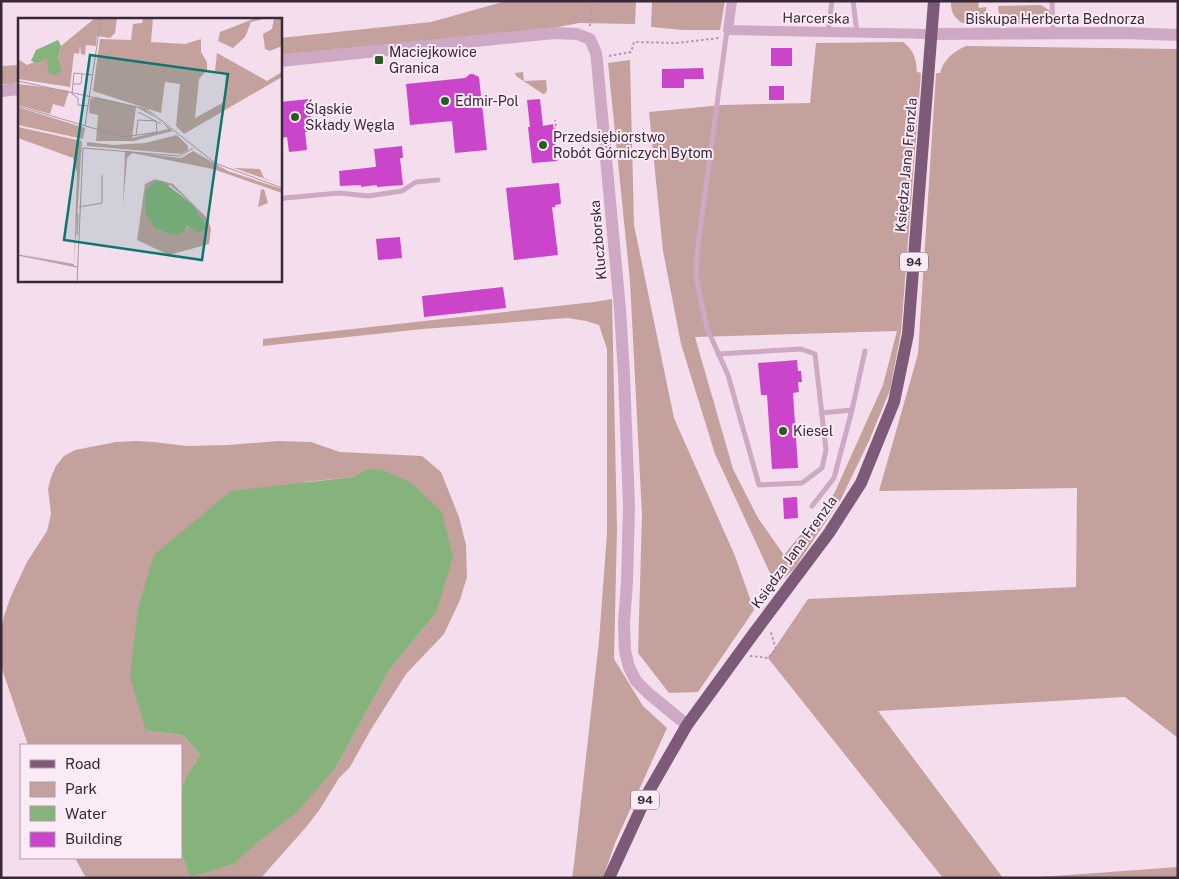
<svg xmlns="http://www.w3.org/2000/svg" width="1179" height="879" viewBox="0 0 1179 879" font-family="'Public Sans',sans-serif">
	<rect width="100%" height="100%" fill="#f4deed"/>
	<path fill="#c4a19d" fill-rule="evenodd" d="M506,1H636L635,24L579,23L553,28L280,55V38L431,22Z
		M652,1H725L720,30H683L651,27Z
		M951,1H978L979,8L986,7L987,16L999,15L998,6L1041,5L1049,10L1051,13L1050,16L1041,24L962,23C953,16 951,13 951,1Z
		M903,42C914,50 916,59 917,72L921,73L901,332L890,390L869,441L841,499L794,569L776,586L715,454L681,344L663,251L649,112L722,105L810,103L816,43ZM897,331L883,385L834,494L784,555L758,518L733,469L695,337Z
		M966,46L1178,49V738L1125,697L878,711L1003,878H943L768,658L808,599L1076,587L1077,488L879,491L918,354L936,73H940C944,59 953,52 966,46Z
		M630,60L634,225L674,418L735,556L754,610L698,692L669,693L638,653L642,515L630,281L608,63Z
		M19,65V81L13,84H1V66Z
		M523,72L524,81L546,80L547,90L546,93L543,94L516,76L515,73Z
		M612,299L617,529L614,659L643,706L667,728L615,843L603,878H572L574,864L599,641L607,533V349L599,325L586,321L568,318L423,329L263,346V339L594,302Z
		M136,441L154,442L187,446L228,445L277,441L311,442L340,452L422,456L441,472L459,517L466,545L467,577L460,600L444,634L406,674L370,731L350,767L339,778L320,809L307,826L261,878H86L75,858H181V851L190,876L234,864L336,767L390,669L436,613L366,469L353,477L305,482L146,731L183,735L200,755L186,777L181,790V745H28L1,666V630L4,616L11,596L27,562L47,531L51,514L48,489L51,477L56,466L64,456L75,450L116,442Z
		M1178,867V878H1027Z"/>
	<path fill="#86b27b" d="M366,469L382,470L410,482L442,512L453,557L436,613L390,669L336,767L296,813L259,841L234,864L190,877L181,851V790L186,777L200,755L183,735L146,731L130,677L138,608L154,555L231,491L353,477Z"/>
	<path fill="#ca45c9" d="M771,48H792V66H771Z
		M703,68L704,79H684V88H662V69Z
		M470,74H473L479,77L487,150L455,153L452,121L410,125L406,84L465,78Z
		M769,86H784V100H769Z
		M309,99L312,131L305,132L307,150L289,152L287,137L280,138V102Z
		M540,99L543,126L553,124L557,161L532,163L528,127H530L527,100Z
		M402,146L403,158H400L403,185L377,187V185L361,187V185L340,186L339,171L375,167L376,166L374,149Z
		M559,183L561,204L555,205V207H552L558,255L514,260L506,188Z
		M400,237L402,258L378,260L376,239Z
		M503,287L506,308L424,317L422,296Z
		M797,360L798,371H801L802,382H798L799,392L793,393L798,468L772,469L767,395H761L758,363Z
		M797,497L798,518L784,519L783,498Z"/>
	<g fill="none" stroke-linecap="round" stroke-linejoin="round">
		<path stroke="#b993b1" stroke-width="2" stroke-dasharray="2.5 2.5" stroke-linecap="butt" d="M590,26L592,1
			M609,56L631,52L634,42L677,43L719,38
			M553,129L556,128L555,120
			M750,656L768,658L776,649L770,630"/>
		<path stroke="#cda9c5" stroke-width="5" d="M853,1L857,32
			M1052,1L1053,33
			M828,32L832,1
			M280,200L285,198L339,193L368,196L402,191L416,182L438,180
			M718,354L801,349L815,354L826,450L822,468L802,483L759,485L728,375L707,328L696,277L697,253L726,37L728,30
			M821,413L852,410
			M812,506L834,478L852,410L865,351"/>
		<path stroke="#cda9c5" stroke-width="10" d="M732,1L728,30L932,34"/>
		<path stroke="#cda9c5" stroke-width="12" d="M932,34L1124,33L1178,35
			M280,61L554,33L577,34L590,39L596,53L597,61L620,309L624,375L629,506L627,582L624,623L625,651L629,667L636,681L648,693L687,725
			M1,91L19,89"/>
		<path stroke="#7c5a78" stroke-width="12" d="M609,878L649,791L687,725L754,633L829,533L861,483L894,402L908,334L934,1"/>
	</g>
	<g fill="#275d1d" stroke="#fbebf6" stroke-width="2">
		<rect x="374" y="55" width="10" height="10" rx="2.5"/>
		<circle cx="445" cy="101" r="5"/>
		<circle cx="295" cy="117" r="5"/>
		<circle cx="543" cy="145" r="5"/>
		<circle cx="783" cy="431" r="5"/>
	</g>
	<g text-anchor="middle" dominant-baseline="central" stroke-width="4" stroke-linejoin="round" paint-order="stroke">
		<g fill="#fbebf6" stroke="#736371" stroke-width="1">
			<rect x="900" y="252.5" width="28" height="19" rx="4"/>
			<rect x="631" y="790.5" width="28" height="19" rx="4"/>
		</g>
		<g font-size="12" font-weight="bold" fill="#392938">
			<text x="914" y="262">94</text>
			<text x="645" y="800">94</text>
		</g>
		<g font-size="14" fill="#392938" stroke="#fbebf6">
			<text transform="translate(816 18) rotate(1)">Harcerska</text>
			<text x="1055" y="19">Biskupa Herberta Bednorza</text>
			<text transform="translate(906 165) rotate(-85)">Księdza Jana Frenzla</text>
			<text transform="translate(598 240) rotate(-95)">Kluczborska</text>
			<text transform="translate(794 552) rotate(-54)">Księdza Jana Frenzla</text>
		</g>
		<g font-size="14" fill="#392938" stroke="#fbebf6" text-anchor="start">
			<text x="389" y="52">Maciejkowice<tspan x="389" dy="16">Granica</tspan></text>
			<text x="455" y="101">Edmir-Pol</text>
			<text x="305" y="109">Śląskie<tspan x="305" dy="16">Składy Węgla</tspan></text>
			<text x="553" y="137">Przedsiębiorstwo<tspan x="553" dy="16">Robót Górniczych Bytom</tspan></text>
			<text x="793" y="431">Kiesel</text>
		</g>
	</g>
	<g transform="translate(18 18)">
		<rect width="264" height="264" fill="#f4deed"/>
		<path d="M77,0H99L97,15L92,20L79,18L78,28L68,27L67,37L63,36L62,27L61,36L56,35L52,69L0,61V41L9,47L29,39L40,42L43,28ZM125,0H135L133,24L167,26L183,21V34L189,44V52L181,61L177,100L206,84L208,55L197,53L199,35L249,63L264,54V59L166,116L158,108L162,66L147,64L143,95L75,73L82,21L113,22L115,6L124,5ZM238,0H249L233,4L227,19L215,30L200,23L202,14ZM256,0H264V28L252,33L247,31L245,16L254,11ZM0,66L25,69L51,73L46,89L35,86L32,96L0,87ZM78,79L127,91L155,113L115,123H78L80,97L71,95L72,81ZM118,89L142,102L150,111L114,120ZM0,89L67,110L65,121L0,107ZM0,109L64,123L56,248L0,236L56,246L59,155L55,140L0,120ZM159,117L170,128V132L163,136L69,128V124L95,127L127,125ZM107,133L163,140L175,133L210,153L264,171V175L195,151L114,135L109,140L105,188ZM216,150L242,151L246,160L264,167ZM137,161L155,166L190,201L193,211L191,226L151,237L119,222L127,166ZM152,167L174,186L187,205L166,210L128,197L129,177ZM246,171L250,185L240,189L243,172Z" fill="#c4a19d" fill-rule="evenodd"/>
		<path d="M40,22L43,28L40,41L44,53L36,58L30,54L29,40L19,45L13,43L18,32ZM144,163L174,186L187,205L188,212L179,214L169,208L164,215L155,217L137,210L128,197V173L136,164Z" fill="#86b27b"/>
		<path fill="none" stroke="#a996a5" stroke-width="1" d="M0,63L129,91L197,145L264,170M55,66H63L64,56M0,88L105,119L113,118L139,114L138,103L120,102L118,117M70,88L60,87V80L54,76L56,55L75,57M120,94L143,106M67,108L83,0M61,189L84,185V157M59,217L60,196M0,237L59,249M59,264L65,130L162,138L175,130"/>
		<path fill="#0f766e" fill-opacity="0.15" stroke="#0f766e" stroke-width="2.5" d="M72,37L210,56L184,242L46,222Z"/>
		<rect width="264" height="264" fill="none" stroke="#392938" stroke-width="2.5"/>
	</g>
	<rect width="1179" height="879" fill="none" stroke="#392938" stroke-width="5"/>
	<rect x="20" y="744" width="162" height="115" fill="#fbebf6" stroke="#ad9daa"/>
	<rect x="30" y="760" width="25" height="8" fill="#7c5a78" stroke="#ad9daa"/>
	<text x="65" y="769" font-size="15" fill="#392938">Road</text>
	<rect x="30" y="782" width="25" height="15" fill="#c4a19d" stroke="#ad9daa"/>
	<text x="65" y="794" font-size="15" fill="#392938">Park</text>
	<rect x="30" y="806" width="25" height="15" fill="#86b27b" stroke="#ad9daa"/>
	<text x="65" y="819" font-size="15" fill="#392938">Water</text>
	<rect x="30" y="832" width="25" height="15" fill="#ca45c9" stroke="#ad9daa"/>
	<text x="65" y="844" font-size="15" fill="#392938">Building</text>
</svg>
